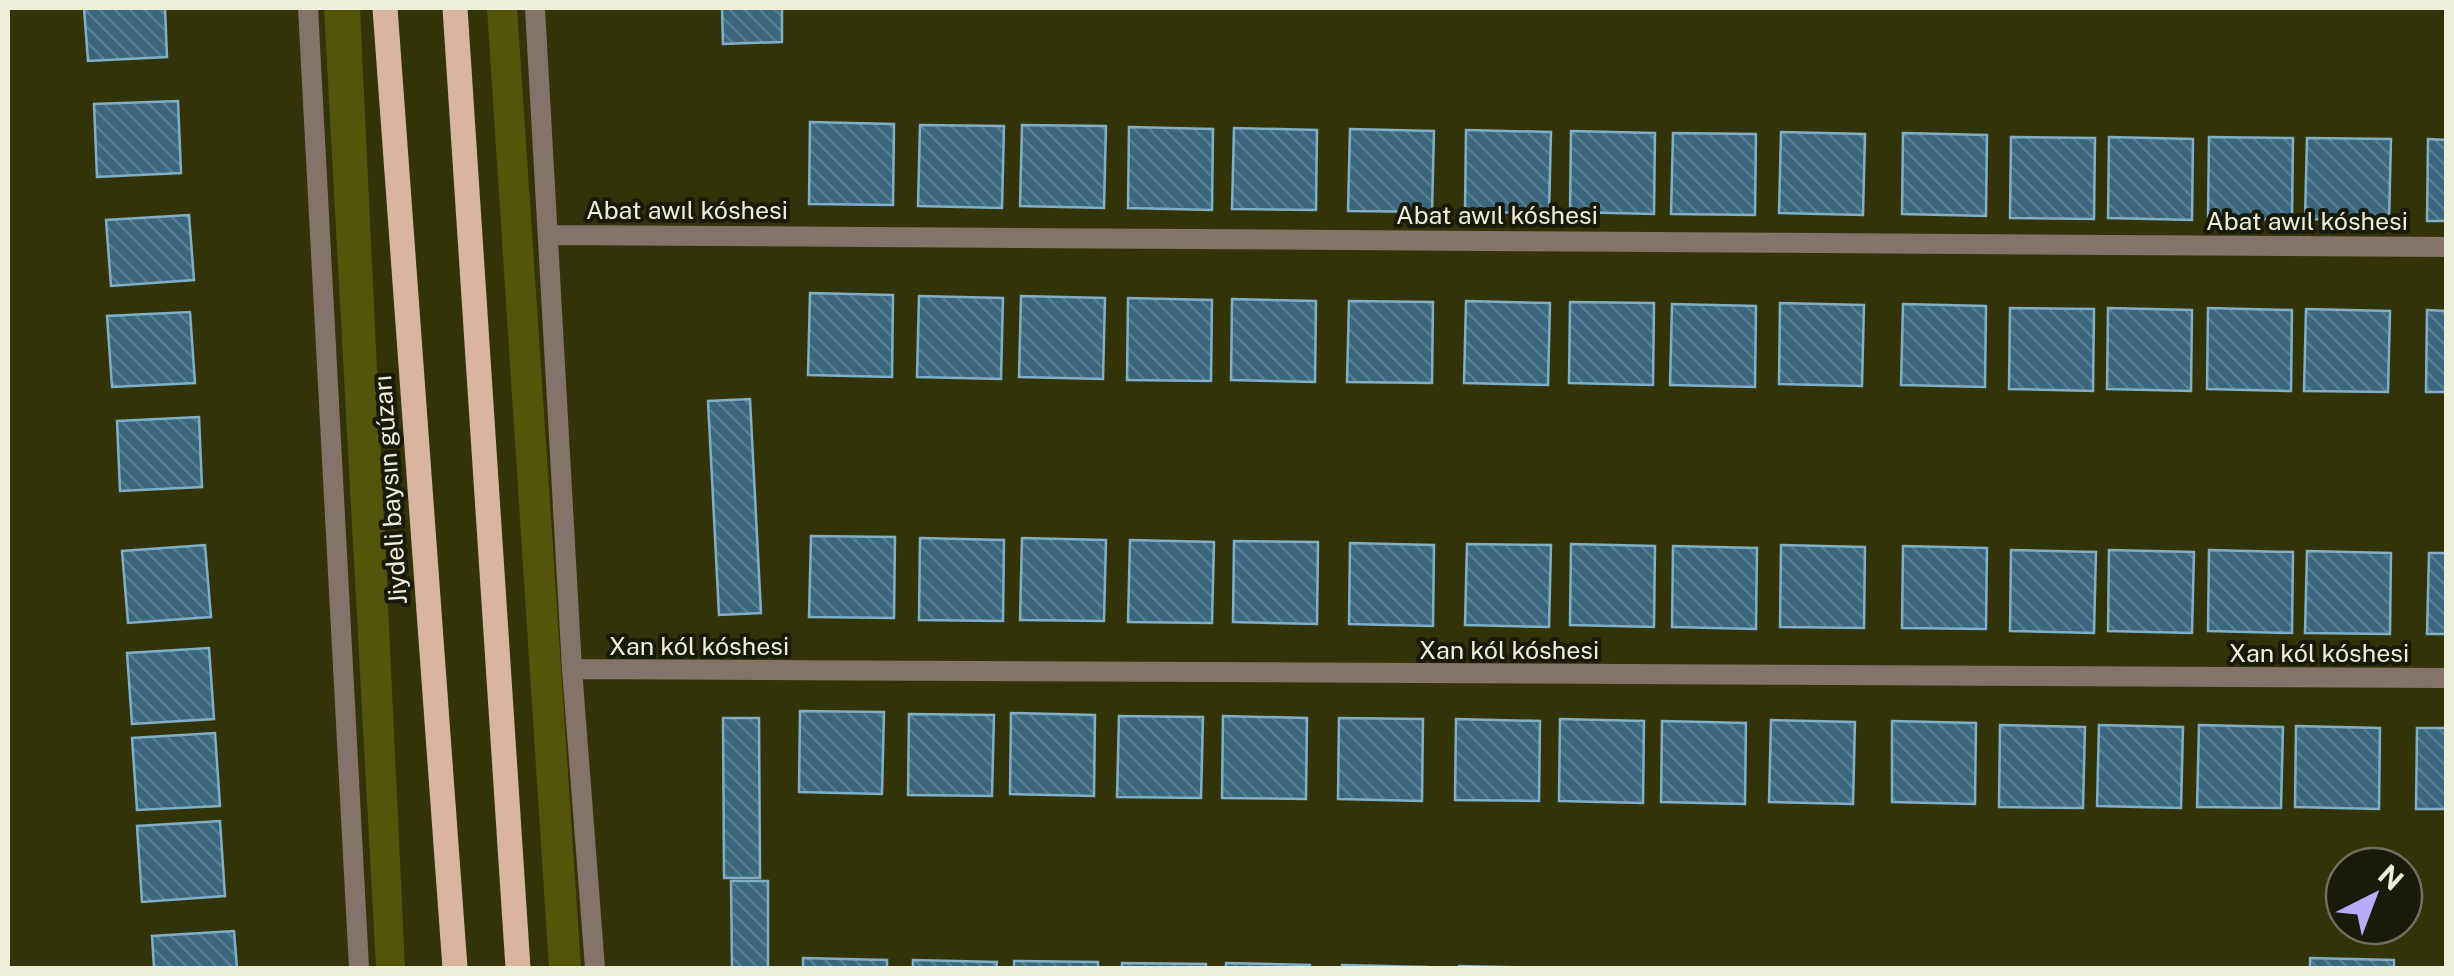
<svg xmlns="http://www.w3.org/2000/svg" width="2454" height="976" viewBox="0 0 2454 976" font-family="'Public Sans',sans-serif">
	<defs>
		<pattern id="building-back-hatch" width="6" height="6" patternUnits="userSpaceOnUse" patternTransform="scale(2.5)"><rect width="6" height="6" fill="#3a677d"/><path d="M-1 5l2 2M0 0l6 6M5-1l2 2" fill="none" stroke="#577d8f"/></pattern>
	</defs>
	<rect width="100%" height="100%" fill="#323308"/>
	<path fill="#53550a" d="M324,8H360L405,968H376Z
		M487,8H517L581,968H549Z"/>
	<path fill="url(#building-back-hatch)" stroke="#80afc7" stroke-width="2.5" d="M84,8H165L167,57L88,61Z
		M722,8H782V42L723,44Z
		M178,101L181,173L97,177L94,104Z
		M810,122L894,124L893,205L809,204Z
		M920,125L1004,126L1002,208L918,206Z
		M1022,125L1106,126L1104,208L1020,206Z
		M1129,127L1213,129L1212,210L1128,208Z
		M1234,128L1317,130L1316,210L1232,209Z
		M1350,129L1434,131L1432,212L1348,211Z
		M1466,130L1551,132L1549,213L1465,212Z
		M1571,131L1655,133L1654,214L1570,212Z
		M1781,132L1865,134L1863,215L1779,213Z
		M1673,133L1756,134L1755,215L1671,214Z
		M1903,133L1987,135L1986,216L1902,214Z
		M2011,137L2095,138L2094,219L2010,218Z
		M2109,137L2193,139L2192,220L2108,218Z
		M2209,137L2293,138L2292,220L2208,218Z
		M2307,138L2391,139L2389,221L2305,219Z
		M2428,139L2446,140V221H2427Z
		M189,215L194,280L111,286L106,220Z
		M810,293L893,295L892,377L808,375Z
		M919,296L1003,298L1001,379L917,377Z
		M1021,296L1105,298L1103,379L1019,377Z
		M1128,298L1212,300L1211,381L1127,380Z
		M1232,299L1316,301L1315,382L1231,380Z
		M1349,301L1433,302L1432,383L1347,382Z
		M1466,301L1550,303L1548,385L1464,383Z
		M1570,302L1654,303L1653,385L1569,383Z
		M1780,303L1864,305L1862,386L1779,384Z
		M1672,304L1756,306L1755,387L1670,385Z
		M1903,304L1986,306L1985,387L1901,385Z
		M2010,308L2094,309L2093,391L2009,389Z
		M2108,308L2192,310L2191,391L2107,389Z
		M2208,308L2292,310L2291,391L2207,389Z
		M2306,309L2390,311L2388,392L2304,391Z
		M2427,310L2446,311V392H2426Z
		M190,312L195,383L112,387L107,316Z
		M750,399L761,613L719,615L708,401Z
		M199,417L202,487L120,491L117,421Z
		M811,536L895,537L894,618L809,617Z
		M920,538L1004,540L1003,621L919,620Z
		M1022,538L1106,540L1104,621L1020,620Z
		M1130,540L1214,542L1212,623L1128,622Z
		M1234,541L1318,542L1317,624L1233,622Z
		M1350,543L1434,545L1433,626L1349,624Z
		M1467,544L1551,545L1549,627L1465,625Z
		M1571,544L1655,546L1654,627L1570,625Z
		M205,545L211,617L128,623L122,551Z
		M1781,545L1865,547L1864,628L1780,627Z
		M1673,546L1757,548L1756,629L1672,627Z
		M1903,546L1987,548L1986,629L1902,628Z
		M2011,550L2096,552L2094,633L2010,631Z
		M2109,550L2194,552L2192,633L2108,631Z
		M2209,550L2293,552L2292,633L2208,631Z
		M2307,551L2391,553L2390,634L2305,633Z
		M2429,553H2446V634H2427Z
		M209,648L214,719L132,724L127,653Z
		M800,711L884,712L882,794L799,792Z
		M1011,713L1095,715L1094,796L1010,794Z
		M909,714L994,715L992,796L908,795Z
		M1119,716L1203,717L1201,798L1117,797Z
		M1223,716L1307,718L1306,799L1222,798Z
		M723,718H759L760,878H724Z
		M1339,718L1423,719L1422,801L1338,799Z
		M1456,719L1540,721L1539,801L1455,800Z
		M1560,719L1644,721L1643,803L1559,801Z
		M1771,720L1855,722L1853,804L1769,802Z
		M1662,721L1746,723L1745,804L1661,802Z
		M1892,721L1976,723L1975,804L1892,802Z
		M2000,725L2085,727L2083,808L1999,807Z
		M2099,725L2183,727L2181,808L2097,806Z
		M2199,725L2283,727L2281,808L2197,807Z
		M2296,726L2380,728L2379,809L2295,807Z
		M2417,728H2446V809H2416Z
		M215,733L220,806L137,810L132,738Z
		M220,821L225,896L142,902L137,826Z
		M731,881H768V968H732Z
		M234,931L237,968H154L152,936Z
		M803,958L887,960V968H803Z
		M2310,958L2394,960V968H2310Z
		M913,960L997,962L996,968H913Z
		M1014,961L1098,962V968H1014Z
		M1122,963L1206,964V968H1122Z
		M1226,963L1310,965V968H1226Z
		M1342,965L1427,967V968H1342Z
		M1459,966L1543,968H1459Z"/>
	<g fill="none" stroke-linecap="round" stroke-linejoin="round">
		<path stroke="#857369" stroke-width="20" d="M308,8L359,968
			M535,8L572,669L595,968
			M548,235L2446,247
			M572,669L2446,678"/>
		<path stroke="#d9b4a0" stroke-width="25" d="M385,8L455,968
			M455,8L518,968"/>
	</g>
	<g text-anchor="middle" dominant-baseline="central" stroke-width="8" stroke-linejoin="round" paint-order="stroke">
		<g font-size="25" fill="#edefd8" stroke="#191a09">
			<text x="687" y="210">Abat awıl kóshesi</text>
			<text x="1497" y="215">Abat awıl kóshesi</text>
			<text x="2307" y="221">Abat awıl kóshesi</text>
			<text transform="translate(390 490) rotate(-94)">Jiydeli baysın gúzarı</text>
			<text x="699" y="646">Xan kól kóshesi</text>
			<text x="1509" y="650">Xan kól kóshesi</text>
			<text x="2319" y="653">Xan kól kóshesi</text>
		</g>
	</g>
	<rect width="2454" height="976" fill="none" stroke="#edefd8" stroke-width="20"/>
	<g transform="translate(2374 896) rotate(42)"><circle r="48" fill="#191a09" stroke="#6e6f5c" stroke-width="2.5"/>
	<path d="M0-8L18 38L0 25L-18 38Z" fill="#b8abf7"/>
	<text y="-15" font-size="28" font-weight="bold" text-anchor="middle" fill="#edefd8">N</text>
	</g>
</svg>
